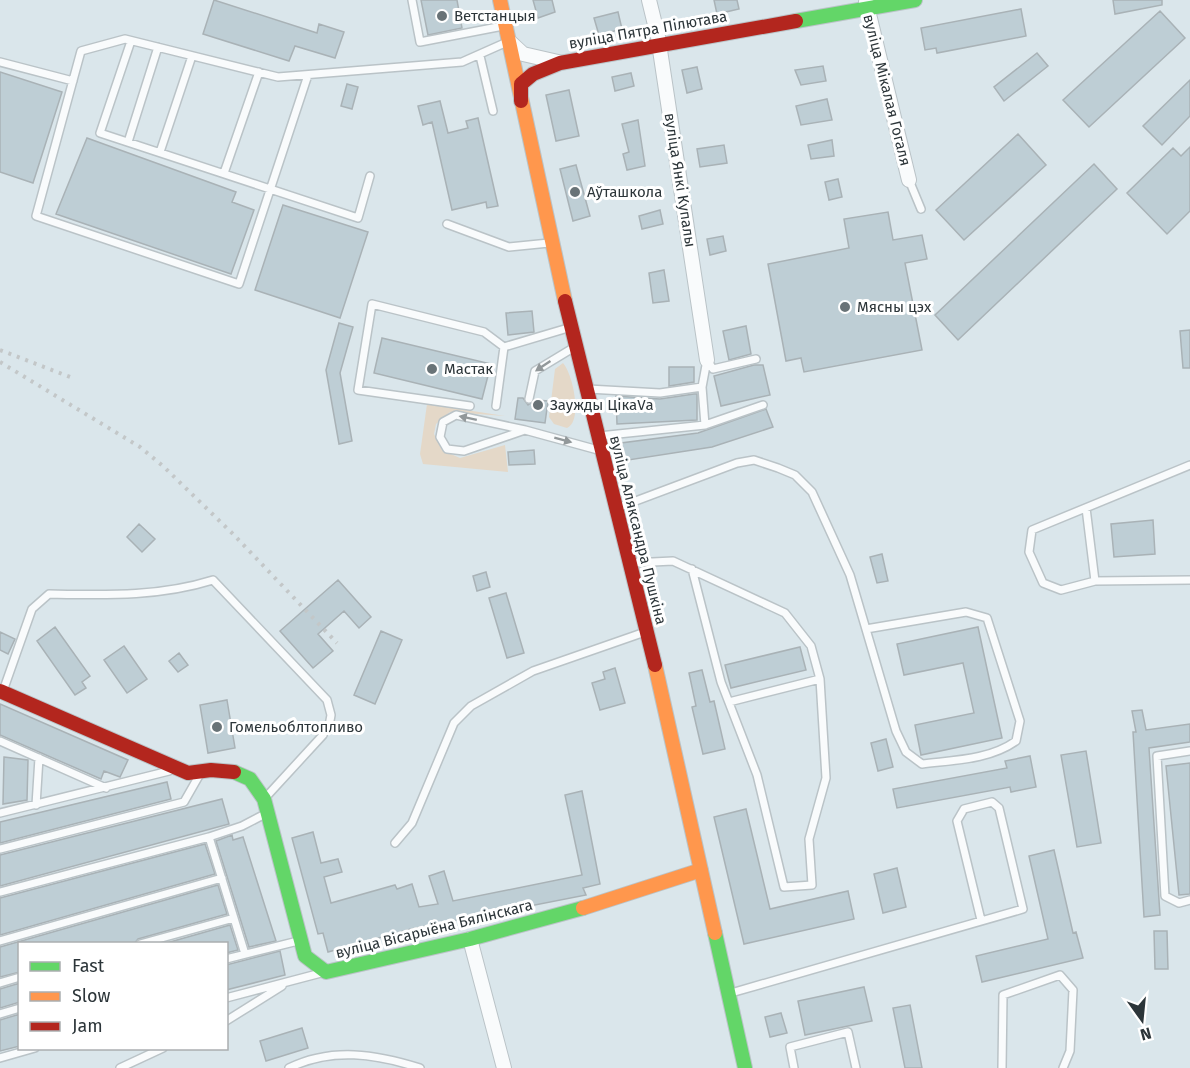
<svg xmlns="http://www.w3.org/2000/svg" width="1190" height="1068" viewBox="0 0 1190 1068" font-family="'Fira Sans',sans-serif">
	<rect width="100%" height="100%" fill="#dae6eb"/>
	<path fill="#e4d8c8" d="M563,363C573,374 583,421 567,428L554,424L549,417L555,369Z
		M427,404L505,416L450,412L436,424L434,434L442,450L460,458L505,445L508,472L423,464L420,454Z"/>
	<path fill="#beced5" stroke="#a9b2b6" stroke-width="1.5" d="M214,0L317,33L319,24L344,32L335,58L295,46L289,61L203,34Z
		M421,0H457L462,28L428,35Z
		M533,0H552L555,12L538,18Z
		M714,0H737L739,9L717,14Z
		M1113,0H1162V5L1115,14Z
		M1021,9L1026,36L937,53L936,48L925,50L921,28Z
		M1160,11L1185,38L1089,127L1063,100Z
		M618,12L622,29L599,35L594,18Z
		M1037,53L1048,66L1004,101L994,87Z
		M823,66L826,81L801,85L795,70Z
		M697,67L702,89L687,93L682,70Z
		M0,72L62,92L33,183L0,172Z
		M631,73L634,86L615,91L612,77Z
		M1190,80V116L1162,145L1143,126Z
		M347,84L358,87L352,109L341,106Z
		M569,90L579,136L556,141L546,95Z
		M827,99L832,120L801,125L796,106Z
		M440,101L448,133L468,128L466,121L478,118L498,206L487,208L486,202L452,210L432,122L423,125L418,106Z
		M638,120L645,166L627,170L623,154L629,152L622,124Z
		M1018,134L1046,165L964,240L936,210Z
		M87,138L236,192L232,202L254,210L231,274L56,214Z
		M832,140L834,156L811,159L808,145Z
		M724,145L727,163L700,167L697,149Z
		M1190,147V211L1167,234L1127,193L1173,148L1181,156Z
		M1094,164L1117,189L958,340L935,315Z
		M576,165L590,216L573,221L560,169Z
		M838,179L842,197L829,200L825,182Z
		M283,205L368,232L340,318L255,290Z
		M660,210L663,224L642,229L639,216Z
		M888,212L893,240L922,235L927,259L905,263L922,350L804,372L801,358L786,361L768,264L849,248L844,219Z
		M723,236L726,251L710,255L707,239Z
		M664,270L669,301L653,303L649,273Z
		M532,311L534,332L508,335L506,313Z
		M339,323L353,327L340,373L352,441L339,444L326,370Z
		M746,326L751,354L729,360L723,331Z
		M1190,330V368H1183L1180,331Z
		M382,338L491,364L482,399L374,373Z
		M754,365H763L770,395L721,406L714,376Z
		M669,367H694V382L669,386Z
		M694,394H697V420L617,424L616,396L660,399Z
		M518,398H523L528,405L535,400L548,401L545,423L515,419Z
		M766,409L773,427L712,447L622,461L621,443L698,433Z
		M534,450L535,464L509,465L508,452Z
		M1153,520L1155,554L1114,557L1111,524Z
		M139,524L155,539L142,552L127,537Z
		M882,554L888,581L877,583L870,557Z
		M486,572L490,587L477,591L473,576Z
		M338,580L371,617L359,628L344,611L318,634L333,651L313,668L280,631Z
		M506,593L524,653L507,658L489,598Z
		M55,627L90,676L82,682L86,688L75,695L37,641Z
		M978,627L1002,738L921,755L915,725L974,713L963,663L904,675L897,644Z
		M381,631L402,640L375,704L354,695Z
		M0,632L15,639L8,654L0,650Z
		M124,646L147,679L127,693L104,660Z
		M800,647L806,670L731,688L725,665Z
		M179,653L188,665L178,672L169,661Z
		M615,668L625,703L600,710L592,683L605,679L603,672Z
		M702,670L710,702L714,701L725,749L703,754L692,707L696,706L689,673Z
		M227,700L235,748L208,753L200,705Z
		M0,704L128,760L120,777L104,771L101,779L0,735Z
		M1142,710L1146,730L1190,724V742L1149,748L1160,915L1144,917L1133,732H1136L1132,711Z
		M886,739L893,767L878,771L871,743Z
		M1086,751L1101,843L1077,847L1061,755Z
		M1030,756L1036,787L1011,792L1010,787L897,808L893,789L1007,768L1005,761Z
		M4,757L28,760L27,800L3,804Z
		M1190,763V894L1179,895L1166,766Z
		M167,782L171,799L0,843V822Z
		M582,791L600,884L583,888L586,895L411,929L328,952L323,933L318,934L292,838L313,832L321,863L338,859L342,872L324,877L331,903L395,885L397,889L412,884L419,907L438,904L429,876L444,871L453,901L582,875L565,795Z
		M222,799L229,824L0,886V855Z
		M746,809L770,909L848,891L854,919L744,944L714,817Z
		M232,835L233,840L243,837L276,941L249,947L216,841Z
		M205,844L215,874L0,935V898Z
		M1054,850L1073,933L1076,932L1083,958L982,982L976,956L1048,939L1029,856Z
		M897,868L906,907L883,913L874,874Z
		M218,885L227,914L138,939L134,944H20V972L0,977V947Z
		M230,925L238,950L226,953V944H163Z
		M1154,931H1167L1168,969H1155Z
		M280,951L285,975L226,990V965Z
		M20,983V1002L0,1008V989Z
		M864,987L872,1021L805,1035L798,1001Z
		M910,1005L922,1068H905L893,1008Z
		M781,1013L787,1033L770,1037L765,1017Z
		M20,1014V1046L0,1051V1020Z
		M302,1028L308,1048L266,1061L260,1041Z"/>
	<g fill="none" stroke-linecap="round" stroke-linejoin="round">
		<defs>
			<path id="lane" d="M412,0L420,42L503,26
				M131,41L100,133L358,218L370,176
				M480,56L493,111
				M0,62L73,81
				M308,75L239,284L36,216L81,51L125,39L278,77L462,62L507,42
				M128,142L158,47
				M160,152L192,56
				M224,173L259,72
				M909,180L921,209
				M447,224L509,247L549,243
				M588,389L660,393L702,387
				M529,399L535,371L573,348
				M470,406L358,390L372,304L484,332L504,347
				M496,406L504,347L568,328
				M705,425L702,387L707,360L713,369L756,359
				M525,430L464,451L447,449L440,437L443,422L456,415L525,430L598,450
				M599,436L705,425L763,405
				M617,508L737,463L754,460L778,468L795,475L812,492L850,575L896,731L906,752L922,764C954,760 989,760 1016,741L1020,721L987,618L966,612L866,629
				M1086,508L1095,581L1061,590L1043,583L1029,552L1032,530L1190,465
				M632,563L673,561L785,613L811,646L820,679L826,778L809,839L812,885L784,887L757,775L721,682L692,569
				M1095,581L1190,580
				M3,691L32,609L49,594C105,595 159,597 213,580L327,700L331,715L329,726
				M729,702L820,679
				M0,741L106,788
				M1190,751L1157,756L1165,896L1179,903L1190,900
				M266,797L323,735
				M36,805L39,758
				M0,813L169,771
				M209,837L242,826L265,814
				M395,843L412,823L454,723L471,706L533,671L645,632
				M0,849L184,802L200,774
				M0,892L209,837L245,954
				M0,941L222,878
				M140,944L234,918
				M226,959L298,941
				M0,983L20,977
				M731,993L1023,909L999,808L992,802L964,809L957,821L981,920
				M226,998L321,973
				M0,1014L20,1008
				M226,1021L282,986
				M0,1058L35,1048
				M120,1068L163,1048
				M289,1068C332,1047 376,1054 420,1068
				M794,1068L790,1047L848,1032L856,1068
				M1002,1068L1003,995L1060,975L1073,990L1070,1051L1063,1068"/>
			<path id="street" d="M649,0L658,37L707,360
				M866,2L909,180
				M509,41L523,54L558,62
				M470,939L504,1068"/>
			<path id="fast" d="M796,21L915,0
				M234,772L250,779L264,799L305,956L326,972L470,939L583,908
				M715,933L745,1068"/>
			<path id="slow" d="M500,0L565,301
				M655,665L715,933
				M583,908L701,870"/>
			<path id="jam" d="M521,101V84L533,74L560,63L796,21
				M565,301L655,665
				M0,691L188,773L211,770L234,772"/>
		</defs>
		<use href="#lane" stroke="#bac3c7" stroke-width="10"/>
		<use href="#street" stroke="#bac3c7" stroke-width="16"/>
		<use href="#fast" stroke="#bac3c7" stroke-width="16"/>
		<use href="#slow" stroke="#bac3c7" stroke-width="16"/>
		<use href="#jam" stroke="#bac3c7" stroke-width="16"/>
		<use href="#lane" stroke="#f9fbfc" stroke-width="7"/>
		<use href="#street" stroke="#f9fbfc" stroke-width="14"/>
		<use href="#fast" stroke="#63d668" stroke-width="14"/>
		<use href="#slow" stroke="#ff974d" stroke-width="14"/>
		<use href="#jam" stroke="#b3261e" stroke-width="14"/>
		<path stroke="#c3c7c8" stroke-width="4" stroke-dasharray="3 6" stroke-linecap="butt" d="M0,350L70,377
			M0,362L140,447L164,467L233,534L337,643"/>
	</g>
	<defs><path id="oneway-solid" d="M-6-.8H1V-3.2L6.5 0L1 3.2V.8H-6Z" transform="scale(1.5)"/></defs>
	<g fill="#92989a">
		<use href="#oneway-solid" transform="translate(543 366) rotate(146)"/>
		<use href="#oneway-solid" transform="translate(468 418) rotate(-168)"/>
		<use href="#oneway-solid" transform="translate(563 440) rotate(15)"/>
	</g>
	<g fill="#697377" stroke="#fff" stroke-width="2">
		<circle cx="442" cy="16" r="6"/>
		<circle cx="575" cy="192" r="6"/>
		<circle cx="845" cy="307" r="6"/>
		<circle cx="432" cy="369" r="6"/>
		<circle cx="538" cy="405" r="6"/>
		<circle cx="217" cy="727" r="6"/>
	</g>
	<g text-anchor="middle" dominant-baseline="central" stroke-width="6" stroke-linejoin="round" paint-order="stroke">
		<g font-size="15" fill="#2c3539" stroke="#fff" text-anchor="start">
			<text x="454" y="16">Ветстанцыя</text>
			<text x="587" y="192">Аўташкола</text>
			<text x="857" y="307">Мясны цэх</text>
			<text x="444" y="369">Мастак</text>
			<text x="550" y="405">Заужды ЦікаVа</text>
			<text x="229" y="727">Гомельоблтопливо</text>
		</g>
		<g font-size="15" fill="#2c3539" stroke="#fff">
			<text transform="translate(648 30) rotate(-10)">вуліца Пятра Пілютава</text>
			<text transform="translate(887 90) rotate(76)">вуліца Мікалая Гогаля</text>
			<text transform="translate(680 180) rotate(81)">вуліца Янкі Купалы</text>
			<text transform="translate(638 530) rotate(76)">вуліца Аляксандра Пушкіна</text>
			<text transform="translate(434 929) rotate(-14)">вуліца Вісарыёна Бялінскага</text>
		</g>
	</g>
	<rect x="18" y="942" width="210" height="108" fill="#ffffff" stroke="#abaeb0" stroke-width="1.5"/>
	<rect x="30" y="962" width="30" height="9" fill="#63d668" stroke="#abaeb0" stroke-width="1.5"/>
	<text x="72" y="972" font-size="18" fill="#2c3539">Fast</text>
	<rect x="30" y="992" width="30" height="9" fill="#ff974d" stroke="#abaeb0" stroke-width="1.5"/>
	<text x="72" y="1002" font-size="18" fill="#2c3539">Slow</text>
	<rect x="30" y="1022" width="30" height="9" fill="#b3261e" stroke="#abaeb0" stroke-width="1.5"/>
	<text x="72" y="1032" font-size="18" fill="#2c3539">Jam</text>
	<g transform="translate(1142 1020) rotate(165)" stroke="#ffffff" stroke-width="4.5" paint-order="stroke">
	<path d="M0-4.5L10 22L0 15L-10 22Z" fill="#2c3539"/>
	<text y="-9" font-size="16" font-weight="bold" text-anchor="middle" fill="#2c3539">N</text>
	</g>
</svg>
